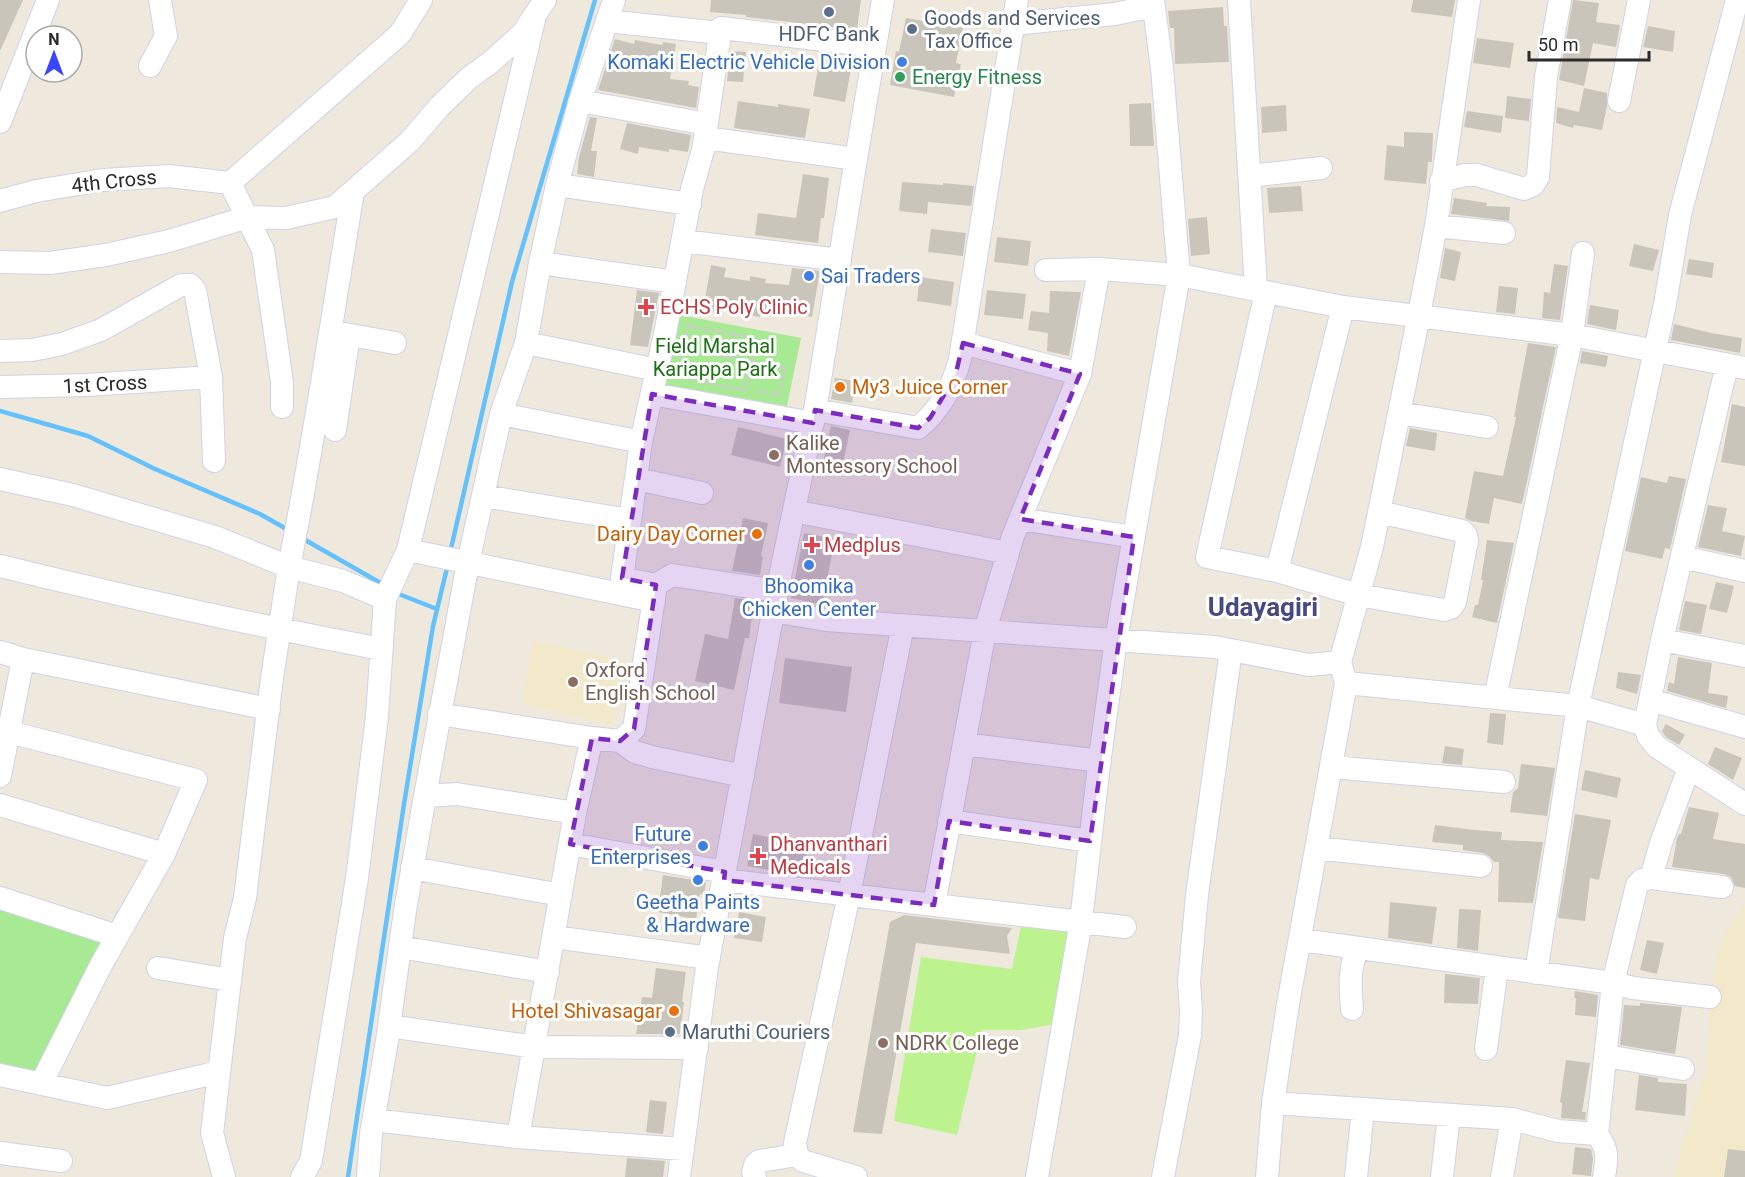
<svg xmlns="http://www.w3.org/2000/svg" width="1745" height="1177" viewBox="0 0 1745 1177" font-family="Roboto,sans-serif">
	<rect width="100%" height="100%" fill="#eee9dc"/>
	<path fill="#f2e9ca" d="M534,641L625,661L612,725L522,703Z
		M1745,903V1177H1672L1707,1067L1710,997L1721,940Z"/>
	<path fill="#a7ea93" d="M680,315L801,338L787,406L666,385Z
		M0,908L103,938L34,1076L0,1067Z"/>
	<path fill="#bcf38e" d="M1022,921L1074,926L1061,1023L1021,1030H982L957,1135L894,1121L921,957L1012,969Z"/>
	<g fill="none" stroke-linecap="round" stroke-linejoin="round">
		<path stroke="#65c1fb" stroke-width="4.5" d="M0,411L88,436L155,469L260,514L290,531
			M300,537L384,585
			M450,553L512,282L595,0
			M396,593L437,609
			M348,1177L404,804L433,626L448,564"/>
	</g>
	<path fill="#cac5bb" d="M0,0H23L0,51Z
		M711,0H861L857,30L746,17V15L710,12Z
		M1413,0H1455L1452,17L1411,12Z
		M1573,0L1599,3L1596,22L1620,25L1616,47L1593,43L1584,86L1559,80Z
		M1223,7L1224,26H1227L1229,62L1175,64L1174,28H1170L1168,11Z
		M906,18L963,28L956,63L961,64L954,97L890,85L896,51L899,52Z
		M1648,26L1675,31L1673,52L1643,47Z
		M1477,38L1514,43L1510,68L1473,63Z
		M615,39L634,44L635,40L662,45L663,42L676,44L670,79L689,81L688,85L699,87L696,108L598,90Z
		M731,51L746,52L743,82L727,81Z
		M820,57L852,63L845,102L813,96Z
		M1584,88L1607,93V106L1602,130L1574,125L1573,128L1556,123L1557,107L1579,112Z
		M1507,96L1531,99L1529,121L1505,118Z
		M738,101L778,107V104L810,109L805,138L734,128Z
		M1151,103L1154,146H1130L1129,104Z
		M1286,105L1287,131L1262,133L1261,107Z
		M1467,111L1503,116L1501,133L1464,127Z
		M590,117L597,118L591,151H597L594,177L577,174L579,157Z
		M627,123L691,135L688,152L669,149V152L639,147L638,154L620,149Z
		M1404,132L1433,133L1432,159V162H1428L1426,184L1384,180L1387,145L1404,147Z
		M803,174L829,178L824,218H821L818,243L755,235L758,213L796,218Z
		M902,182L943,185V183L974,186L971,206L928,202L927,214L899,211Z
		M1301,186L1303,211L1269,213L1267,188Z
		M1454,198L1487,203L1486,206L1510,207L1509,221L1451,214Z
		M1207,217L1210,254L1191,256L1188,219Z
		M931,229L966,233L963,256L928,252Z
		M997,237L1031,241L1028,266L994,262Z
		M1634,244L1659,250L1653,271L1629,266Z
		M1445,248L1461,252L1455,281L1440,278Z
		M1689,259L1714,263L1712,278L1686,274Z
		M1554,264L1568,266L1560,320L1542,318L1544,292L1550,293Z
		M711,265L726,268L724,277L750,281V276L766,279L765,283L789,285L792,268L820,271L812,317L779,311L778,317L760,315V317L719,310V313L703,311Z
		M920,277L954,282L951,306L917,301Z
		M1499,286L1518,288L1515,314L1496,312Z
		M637,290L659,293L648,347L630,345Z
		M987,290L1026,294L1023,319L984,315Z
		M1050,291L1081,292L1069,356L1047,351L1048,333L1028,330L1031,311L1049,313Z
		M1590,305L1619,310L1616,330L1587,324Z
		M1674,324L1711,333L1742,338L1740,353L1671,340Z
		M1528,343L1556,347L1522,504L1494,498L1489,524L1471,521L1465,518L1474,471L1503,476L1516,417H1514Z
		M1582,351L1608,356L1606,367L1580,363Z
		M835,378L856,381L852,403L831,399Z
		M1732,404L1745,407V466L1721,462Z
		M831,426L850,430L841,472L822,468Z
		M738,427L787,439L780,467L731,455Z
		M1410,428L1437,433L1435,451L1406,446Z
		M1669,476L1686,479L1670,549L1665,548L1662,559L1625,551L1641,477L1667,483Z
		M1708,505L1727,508L1722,531L1745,536L1741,556L1698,547Z
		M743,518L768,523L761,556L763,557L760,575L732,571Z
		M804,533L835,539L822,605L791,598Z
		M1487,540L1514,543L1497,623L1472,617L1475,605H1478L1483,580H1481Z
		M1716,582L1734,586L1727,613L1709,609Z
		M735,598L754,601L749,638H745L734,690L695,681L705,634L728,639Z
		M1685,601L1707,605L1701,634L1679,630Z
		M1678,657L1712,663L1708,693L1728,696L1726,708L1667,691L1669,682L1674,684Z
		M785,658L852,667L846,712L779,703Z
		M1618,672L1641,675L1637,694L1616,688Z
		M1490,713L1506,714L1503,745L1487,743Z
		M1666,724L1685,735L1679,745L1666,737L1662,731Z
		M1445,746L1464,749L1462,765L1442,763Z
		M1715,747L1742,758L1733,780L1708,764Z
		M1521,764L1555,768L1547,816L1510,812L1513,792L1518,788Z
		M1585,770L1621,778L1617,798L1581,790Z
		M1689,807L1719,813L1713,839L1745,844V888L1735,886L1731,877L1724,874L1672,867L1677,838L1679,834H1681Z
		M1575,814L1611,820L1599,880L1590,878L1585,921L1558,918Z
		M1435,825L1474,830L1502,832L1501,840L1543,842L1533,903L1498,902L1499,862H1494L1489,856L1483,853L1463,850V845L1432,842Z
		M753,834L808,845L802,876L747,866Z
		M663,875L706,882L704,895L700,894L696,919L658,912Z
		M1390,902L1437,907L1432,944L1388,938Z
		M1459,909L1481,910L1478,951L1457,948Z
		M739,912L766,917L762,942L734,938Z
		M904,915L1012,928L1007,936L1010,954L916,943L882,1134L853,1132L890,922Z
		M1647,940L1664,943L1657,974L1640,970Z
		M656,968L686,972L682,1002H684L680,1034H636L642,997L652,998Z
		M1445,974L1480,978L1478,1004L1444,1003Z
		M1575,991L1598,995L1596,1017L1575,1015L1576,998H1574Z
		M1640,1003L1682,1007L1675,1054L1620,1045L1624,1005L1640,1006Z
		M1566,1060L1590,1063L1582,1112H1586L1585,1120L1561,1118L1562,1103L1560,1102Z
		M1639,1075L1658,1078V1082L1687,1084L1685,1116L1635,1110Z
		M650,1100L667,1102L663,1134L646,1132Z
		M1575,1147L1591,1149L1593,1159L1591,1176L1572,1174Z
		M1728,1149L1745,1151V1177H1724Z
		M627,1158L665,1161L663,1177H625Z"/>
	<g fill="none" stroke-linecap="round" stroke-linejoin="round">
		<defs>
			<path id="minor" d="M1153,0L1162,68L1179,275L1343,307L1572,335L1745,368
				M1239,0L1256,290
				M607,21L720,33
				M1013,24L1115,14L1153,6
				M150,66L166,36L160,0
				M580,101L707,124
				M1619,101L1639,0
				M0,122L48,0
				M705,138L856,159
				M1250,176L1321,168
				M1441,181L1465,175H1477L1524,189L1533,185L1538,177L1546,77L1560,0
				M230,183L400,34L421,0
				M230,183L263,250L282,382V407
				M557,185L690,204
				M0,201L36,191L103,180L169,176L230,183
				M1436,226L1504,233
				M683,241L840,260
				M0,262L50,263L106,255L169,241L248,217L286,218L335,207L410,141L440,106L469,78L491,62L522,34L545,0
				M540,263L675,282
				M1046,270L1099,269
				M1266,292L1207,557L1277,571
				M1343,307L1277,571L1358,595L1444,610L1451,608L1455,602L1467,541L1466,535L1462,531L1379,512
				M334,332L395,343
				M526,343L657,370
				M963,343L1080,374
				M0,351L32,350L62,344L101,330L181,285H190L195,290L211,377L214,461
				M1727,365L1662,640L1645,725L1648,736L1657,747L1745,804
				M0,387L88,385L211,377
				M652,394L813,423
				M815,410L918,428C940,410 953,386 960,359L1017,0
				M1399,413L1487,427
				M501,414L641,442
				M335,430L349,335
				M0,479L73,495L215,537L289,567C314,443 332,317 353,192
				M636,479L702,493
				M483,496L630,520
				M794,511L1008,553
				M1020,519L1134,537
				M408,550L534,20
				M1682,557L1745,571
				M0,566C126,597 253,625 381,649
				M656,585L622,578L641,442L666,329L692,189L703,150L721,28L875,46
				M773,611L826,620L1215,647L1309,665L1340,662
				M1662,640L1745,656
				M0,652L23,659L269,709
				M1346,683L1340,662L1372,547L1419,315L1436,226L1469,0
				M1495,698L1572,335L1583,253
				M1650,700L1745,727
				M439,714L592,738
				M9,732L196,780L164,854L101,965L41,1084
				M620,741L635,752L652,757L743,776
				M964,744L1100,761
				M1332,767L1504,782
				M0,776L23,659
				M425,796L468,563L501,414L526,343L540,263L557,185L580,101L614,0
				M0,805L164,854
				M575,813L592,738L620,741L634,729L656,585L672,575L777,591
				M949,821L1090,841
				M570,844L725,872
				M1317,848L1481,866
				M412,868L561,895
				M1651,878L1661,843L1689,768
				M724,880L934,905L985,631L1013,536L1080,374L1099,269L1179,275L1116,640L1099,765L1081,921L1037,1177
				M0,898L117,936
				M934,905L1125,927
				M554,937L709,958
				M1301,940L1613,983L1633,988L1710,997
				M400,947L548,972
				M158,968L230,980
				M1536,973L1578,706L1645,725
				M1352,1009C1350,984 1349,972 1357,948
				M389,1026L535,1047L697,1048
				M1486,1049L1497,968
				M1606,1056L1683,1069
				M0,1075L107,1098L219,1072
				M1273,1103L1512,1119L1558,1131L1597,1134L1613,983L1637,885L1642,880L1651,878L1722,887
				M1597,1134C1609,1150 1607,1159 1604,1177
				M518,1137L683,1149
				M0,1153L61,1161
				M224,1177L212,1133L235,938L245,898L272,678L289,567L343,581L385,599
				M302,1177L311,1161L357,878L377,717L385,599L408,550L654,601
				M368,1177L371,1134L387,1041L405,911L425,796L457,794L575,813L518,1137L374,1120
				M679,1177L707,967L777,591L815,410L856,159L883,0
				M755,1177L753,1172L755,1165L759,1161L797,1155
				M856,1177L803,1161L797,1155L795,1143L849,895L903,625
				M1163,1177L1190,1035L1191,1011L1189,982L1197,895L1231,650
				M1267,1177L1273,1103L1288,1004L1346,683L1578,706L1665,304L1680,215L1737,0
				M1356,1177L1363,1109
				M1442,1177L1449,1115
				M1502,1177L1512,1119"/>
		</defs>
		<use href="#minor" stroke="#d1d2e5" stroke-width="24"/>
		<path stroke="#ccc" stroke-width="3" stroke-dasharray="4.5 3" stroke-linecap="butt" d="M688,326L755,338L745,390L677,377Z
			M683,349L785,367L779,395L754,391"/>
		<use href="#minor" stroke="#fff" stroke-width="22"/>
	</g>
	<path fill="#7b2cbf" fill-opacity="0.2" stroke="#7b2cbf" stroke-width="4.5" stroke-dasharray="12 8" stroke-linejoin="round" d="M963,343L1080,374L1020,519L1134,537L1090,841L949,821L934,905L724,880L725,872L570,844L592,738L620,741L634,729L656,585L622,578L652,394L813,423L815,410L918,428L930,418L955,377Z"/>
	<g fill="#5c6f8a" stroke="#fff" stroke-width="2">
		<circle cx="829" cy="12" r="6"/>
		<circle cx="912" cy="29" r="6"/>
		<circle cx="670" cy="1032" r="6"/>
	</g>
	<g fill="#3f7fe0" stroke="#fff" stroke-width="2">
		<circle cx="902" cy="62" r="6"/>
		<circle cx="809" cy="276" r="6"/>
		<circle cx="809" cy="565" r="6"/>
		<circle cx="703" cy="846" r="6"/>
		<circle cx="698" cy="880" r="6"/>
	</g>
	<circle fill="#2e9e5b" stroke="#fff" stroke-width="2" cx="900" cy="77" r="6"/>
	<g fill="#e0444e" stroke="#fff" stroke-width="2">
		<path d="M643 298h6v6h6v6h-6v6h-6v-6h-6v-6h6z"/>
		<path d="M809 536h6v6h6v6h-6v6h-6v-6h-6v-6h6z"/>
		<path d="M755 847h6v6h6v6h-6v6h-6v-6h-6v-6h6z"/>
	</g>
	<g fill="#e8710a" stroke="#fff" stroke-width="2">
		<circle cx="840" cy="387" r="6"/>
		<circle cx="757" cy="534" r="6"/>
		<circle cx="674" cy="1011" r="6"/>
	</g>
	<g fill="#8d6e63" stroke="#fff" stroke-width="2">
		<circle cx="774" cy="455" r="6"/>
		<circle cx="573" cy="682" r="6"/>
		<circle cx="883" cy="1043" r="6"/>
	</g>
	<g text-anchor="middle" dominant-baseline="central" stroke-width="6" stroke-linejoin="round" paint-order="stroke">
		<g font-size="20" fill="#4e5e75" stroke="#fff" text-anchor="start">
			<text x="924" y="18">Goods and Services<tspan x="924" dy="23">Tax Office</tspan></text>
			<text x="829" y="34" text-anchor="middle">HDFC Bank</text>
			<text x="682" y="1032">Maruthi Couriers</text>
		</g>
		<g font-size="20" fill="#366cbe" stroke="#fff" text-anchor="end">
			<text x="890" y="62">Komaki Electric Vehicle Division</text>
			<text x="821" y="276" text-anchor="start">Sai Traders</text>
			<text x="809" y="586" text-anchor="middle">Bhoomika<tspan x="809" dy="23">Chicken Center</tspan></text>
			<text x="691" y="834">Future<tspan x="691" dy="23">Enterprises</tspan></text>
			<text x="698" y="902" text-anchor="middle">Geetha Paints<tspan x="698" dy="23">&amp; Hardware</tspan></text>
		</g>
		<g font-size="20" fill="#27864d" stroke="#fff" text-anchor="start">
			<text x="912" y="77">Energy Fitness</text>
		</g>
		<g font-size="20" fill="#2b2b2b" stroke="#fff">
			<text transform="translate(114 181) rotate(-6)">4th Cross</text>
			<text transform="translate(105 384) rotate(-3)">1st Cross</text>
		</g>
		<g font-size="20" fill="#be3a42" stroke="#fff" text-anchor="start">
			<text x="660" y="307">ECHS Poly Clinic</text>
			<text x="824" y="545">Medplus</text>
			<text x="770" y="844">Dhanvanthari<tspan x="770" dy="23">Medicals</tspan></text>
		</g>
		<g font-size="20" fill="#1b7013" stroke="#fff">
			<text x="715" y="346">Field Marshal<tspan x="715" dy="23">Kariappa Park</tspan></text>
		</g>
		<g font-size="20" fill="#c56008" stroke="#fff" text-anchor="end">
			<text x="852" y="387" text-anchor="start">My3 Juice Corner</text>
			<text x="745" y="534">Dairy Day Corner</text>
			<text x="662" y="1011">Hotel Shivasagar</text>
		</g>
		<g font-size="20" fill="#785e54" stroke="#fff" text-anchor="start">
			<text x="786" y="443">Kalike<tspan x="786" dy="23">Montessory School</tspan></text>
			<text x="585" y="670">Oxford<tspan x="585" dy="23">English School</tspan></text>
			<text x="895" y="1043">NDRK College</text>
		</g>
		<g font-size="26" font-weight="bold" fill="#474a81" stroke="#fff">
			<text x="1263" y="607">Udayagiri</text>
		</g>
	</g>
	<g transform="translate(54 54)"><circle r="28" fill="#ffffff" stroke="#aaaaaa" stroke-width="1.5"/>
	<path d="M0-4.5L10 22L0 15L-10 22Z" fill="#3846ff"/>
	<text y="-9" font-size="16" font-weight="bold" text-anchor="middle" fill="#2b2b2b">N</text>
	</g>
	<path d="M1529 51v9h120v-9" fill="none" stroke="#2b2b2b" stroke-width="3"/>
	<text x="1538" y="51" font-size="18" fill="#2b2b2b" stroke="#ffffff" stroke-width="4.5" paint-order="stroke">50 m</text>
</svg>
